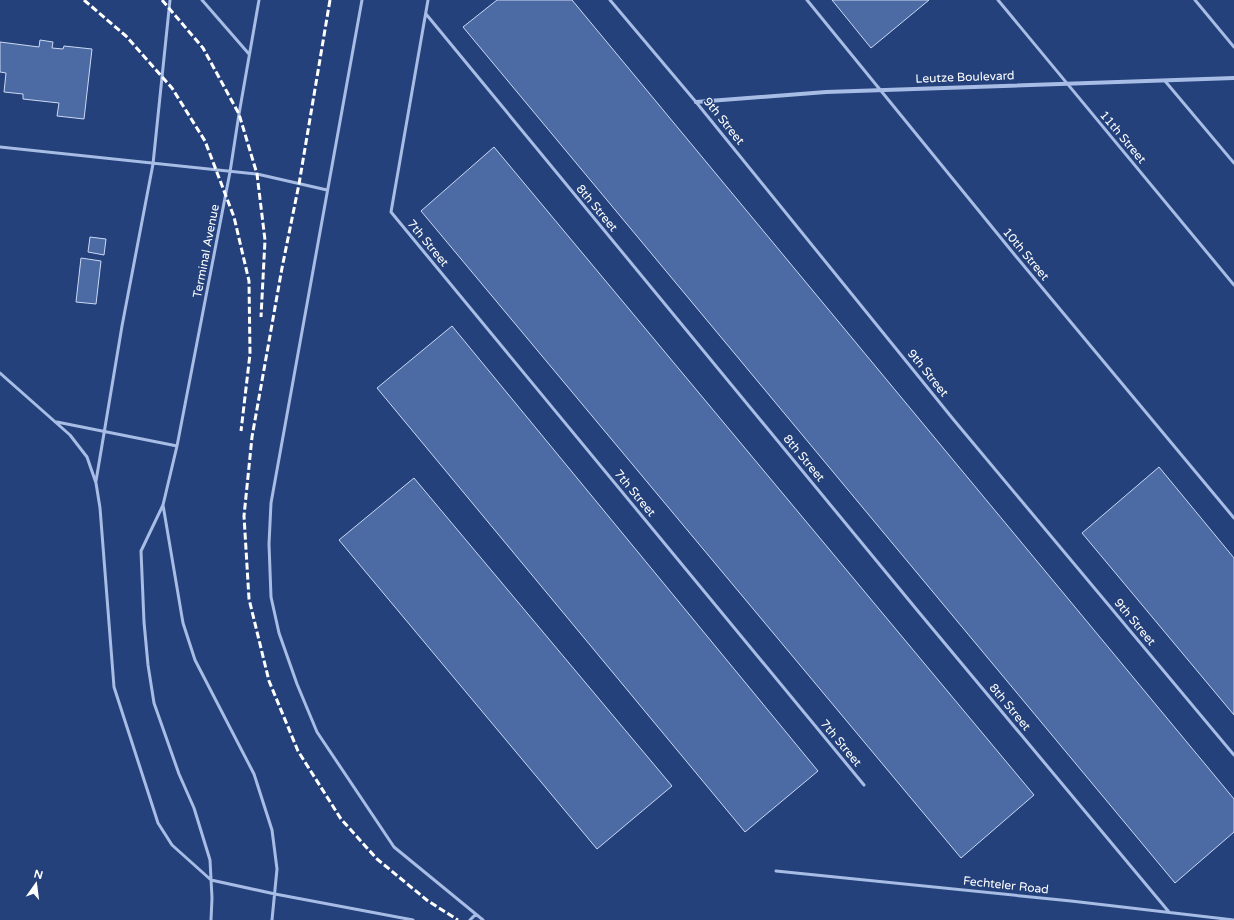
<svg xmlns="http://www.w3.org/2000/svg" width="1234" height="920" viewBox="0 0 1234 920" font-family="'Varela Round',sans-serif">
	<rect width="100%" height="100%" fill="#24417b"/>
	<path fill="#4c6aa4" stroke="#cbd9f4" d="M497,0H572L1234,799V832L1175,883L463,27Z
		M832,0H929L871,48Z
		M40,40L53,42L52,48L63,49L64,46L92,49L84,119L57,116L59,103L23,99V94L4,92L6,73L0,72V42L39,47Z
		M494,147L1034,795L961,858L421,211Z
		M90,237L106,239L104,255L88,252Z
		M81,258L101,261L96,304L76,302Z
		M452,326L818,771L745,832L377,388Z
		M1159,467L1234,558V715L1082,533Z
		M414,478L672,786L597,849L339,540Z"/>
	<g fill="none" stroke-linecap="round" stroke-linejoin="round">
		<path stroke="#a8bde5" stroke-width="3" d="M202,0L249,54
			M362,0L271,503L269,544L271,597L279,633L297,684L317,732L394,847L483,920
			M428,0L391,212L864,785
			M610,0L696,102L953,419L1234,755
			M807,0L1014,254L1234,518
			M998,0L1234,285
			M1195,0L1234,47
			M426,14L917,610L1169,912
			M1165,81L1234,163
			M0,147L257,174L327,190
			M0,373L70,435L87,457L96,483L100,508L114,687L158,823L172,845L211,880L275,894L413,920
			M57,422L177,446
			M96,481L122,326L153,164L170,0
			M163,505L183,623L195,660L254,774L272,830L277,869L272,920
			M776,871L1071,901L1234,920
			M211,920L212,898L210,860L194,808L179,774L154,703L148,665L144,622L141,551L163,505L177,446L230,172L239,114L259,0
			M470,920L476,914"/>
		<path stroke="#a8bde5" stroke-width="4" d="M696,102L826,92L1234,78"/>
		<path stroke="#fff" stroke-width="3" stroke-dasharray="7 3" stroke-linecap="butt" d="M84,0L126,36L172,88L205,141L234,217L249,281L250,354L241,431
			M162,0L203,48L239,114L257,174L265,240L261,317
			M330,0L299,184L282,268L252,437L244,516L249,599L269,681L298,751L341,819L377,859L428,901L458,920"/>
	</g>
	<g text-anchor="middle" dominant-baseline="central" stroke-width="3" stroke-linejoin="round" paint-order="stroke">
		<g font-size="12" fill="#fff" stroke="#24417b">
			<text transform="translate(965 77) rotate(-2)">Leutze Boulevard</text>
			<text transform="translate(724 121) rotate(51)">9th Street</text>
			<text transform="translate(1123 137) rotate(50)">11th Street</text>
			<text transform="translate(597 208) rotate(50)">8th Street</text>
			<text transform="translate(428 243) rotate(50)">7th Street</text>
			<text transform="translate(206 251) rotate(-79)">Terminal Avenue</text>
			<text transform="translate(1026 254) rotate(50)">10th Street</text>
			<text transform="translate(928 373) rotate(51)">9th Street</text>
			<text transform="translate(804 458) rotate(50)">8th Street</text>
			<text transform="translate(635 493) rotate(50)">7th Street</text>
			<text transform="translate(1135 622) rotate(50)">9th Street</text>
			<text transform="translate(1010 707) rotate(50)">8th Street</text>
			<text transform="translate(841 743) rotate(50)">7th Street</text>
			<text transform="translate(1006 885) rotate(6)">Fechteler Road</text>
		</g>
	</g>
	<g transform="translate(36 884) rotate(14)" stroke="#24417b" stroke-width="3" paint-order="stroke">
	<path d="M0-3L7 15L0 10L-7 15Z" fill="#ffffff"/>
	<text y="-6" font-size="11" font-weight="bold" text-anchor="middle" fill="#ffffff">N</text>
	</g>
</svg>
